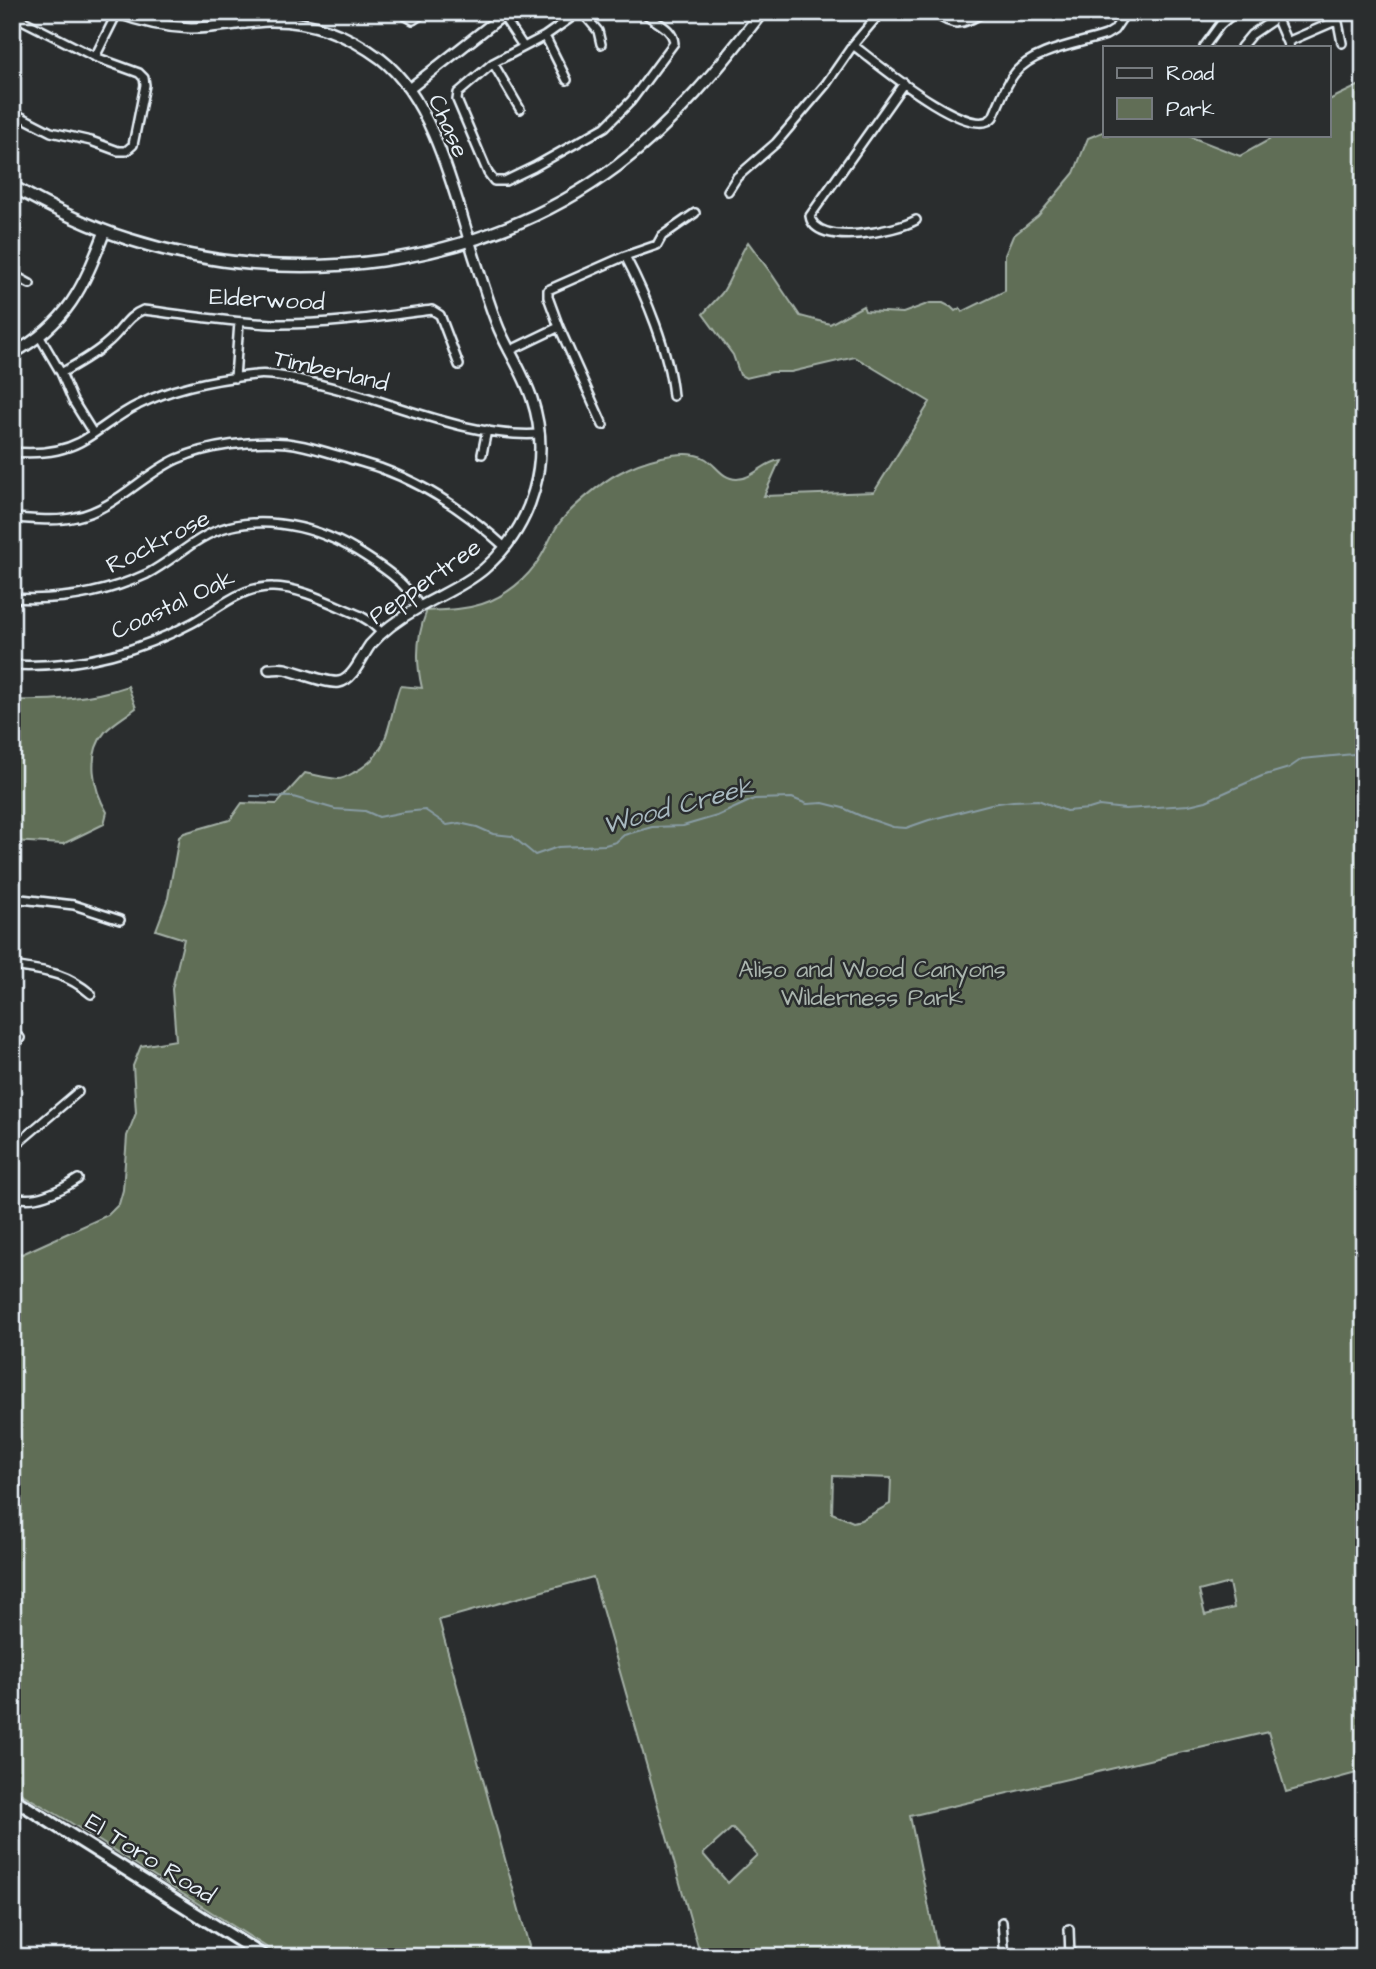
<svg xmlns="http://www.w3.org/2000/svg" width="1376" height="1969" viewBox="0 0 1376 1969" font-family="'Architects Daughter',sans-serif">
	<rect width="100%" height="100%" fill="#2a2d2e"/>
	<filter id="ink" filterUnits="userSpaceOnUse"><feTurbulence type="fractalNoise" baseFrequency=".0143" numOctaves="2"/><feDisplacementMap in="SourceGraphic" scale="14" xChannelSelector="R" yChannelSelector="G"/><feConvolveMatrix kernelMatrix="1 2 1 2 8 2 1 2 1" color-interpolation-filters="sRGB"/></filter>
	<g filter="url(#ink)">
		<path fill="#616e56" stroke="#a4b0a7" stroke-width="2" fill-rule="evenodd" d="M1364,83V1771L1286,1792L1268,1732L910,1816L939,1957H701L593,1577L439,1620L532,1957H282L68,1821L12,1788V1248L22,1254L108,1215L119,1204L123,1190L127,1136L136,1113L133,1066L141,1046L176,1040L172,989L184,939L156,930L168,898L179,837L184,833L230,820L242,803L277,804L305,773C316,775 327,778 338,779C343,779 348,776 353,773C392,754 387,721 400,686L422,688C416,663 416,638 426,613L424,611C443,610 463,610 482,604C506,596 527,579 540,558C547,547 551,535 558,525C568,510 603,481 619,473C639,462 684,446 706,459C717,466 722,479 737,479C753,479 763,462 780,460L764,496L874,492L930,402L855,357L791,372H772L746,378L740,375L733,355L703,314C709,307 716,300 722,293C733,277 737,258 748,242L771,273L800,316L830,324L863,306L865,311L903,313L930,303H943L951,307L955,311L960,308L962,312L1005,291V255L1013,236L1038,216L1074,173L1088,138L1105,131V135H1186L1240,156L1269,140L1265,135H1329V100ZM833,1476L891,1478L890,1504L861,1520L853,1522L832,1513ZM1229,1583L1234,1608L1205,1615L1199,1591ZM732,1828L757,1855L728,1883L703,1854Z
			M128,686L136,708C126,716 113,723 105,732C86,754 93,789 107,812L104,824L63,844L12,841V700C51,701 90,699 128,686Z"/>
		<g fill="none" stroke-linecap="round" stroke-linejoin="round">
			<path stroke="#889ca4" stroke-width="2" d="M251,796L293,797L335,809L365,811L379,817L404,812L425,810L447,825L459,823L477,827L493,834L512,836L535,855L558,847L605,845L616,842L624,835L652,827L683,826L717,816L754,799L792,798L807,804L823,803L843,808L861,816L893,827L906,828L929,820L991,804L1013,801L1038,800L1066,811L1089,809L1099,806L1125,809L1189,805L1206,801L1262,776L1289,768L1302,759L1364,753"/>
			<defs>
				<path id="minor" d="M243,12L245,24
					M399,12L413,20L425,12
					M579,12L545,36L493,63L458,93L457,100L488,173L494,181H505L534,167L605,127L631,101L674,43C673,27 654,23 644,12
					M582,12L598,31L601,44
					M933,12C954,28 962,25 984,12
					M1336,12L1342,43
					M12,15L95,57L139,73L144,78L145,85L133,145L126,151H118L91,141L51,132L12,112
					M503,16L523,46
					M1276,17L1289,47
					M545,36L567,80
					M1287,42L1338,20
					M853,45C874,61 972,144 993,117C1000,102 1005,85 1015,73C1033,50 1079,44 1106,35L1114,30L1126,12
					M1204,47L1220,25L1235,12
					M1241,47L1251,35L1285,12
					M95,57L117,13
					M493,63L520,109
					M904,83L810,216C815,248 897,231 916,220
					M728,191L737,177L776,143L826,84L853,45L881,12
					M625,256C646,296 669,351 673,396
					M12,274L30,284
					M40,337L61,373L73,401L93,433
					M509,351L559,327
					M61,373C77,364 94,355 107,343C121,332 127,316 143,310C186,315 229,322 272,324C326,325 379,317 432,310L440,315L459,365
					M235,378L239,322
					M603,425L559,327L548,297V290L625,256L657,245L662,236L695,213
					M12,452C34,454 59,453 80,442C100,431 117,415 138,405C173,387 216,379 255,375C270,373 298,379 313,383C387,398 464,439 540,434
					M482,454L487,430
					M12,518C34,519 55,522 76,517C115,509 142,475 177,459C209,445 252,440 287,443C307,445 325,452 344,457C356,461 368,464 380,468C427,485 469,514 505,547
					M12,598C59,601 104,594 147,574C166,564 182,550 200,539C248,510 312,524 357,551C381,566 405,581 420,607
					M12,665C75,668 136,653 192,623C218,609 241,586 273,587C300,587 334,605 359,615L369,621L382,633
					M12,898L74,905L120,920
					M12,966C45,971 65,972 91,994
					M12,1051L20,1038
					M12,1148L78,1092
					M12,1194C29,1207 63,1189 78,1179
					M1002,1922L1005,1957
					M1069,1929L1070,1957
					M1295,1957L1304,1955"/>
				<path id="tertiary" d="M116,12C139,21 166,27 191,28C217,28 242,22 268,21C309,20 348,34 381,59C433,99 455,195 474,256C482,280 489,305 499,329C509,352 524,374 532,399C552,459 533,527 484,569C464,586 440,595 418,608C400,618 383,630 370,645C362,656 353,680 339,682C327,684 299,672 285,669C280,668 274,669 269,669
					M409,89L507,12
					M12,354C68,323 83,288 105,231"/>
				<path id="secondary" d="M12,186C49,207 87,226 128,239C290,291 479,269 617,166C674,123 719,68 762,12"/>
				<path id="primary" d="M12,1798L265,1957"/>
			</defs>
			<use href="#minor" stroke="#e8f1f8" stroke-width="12"/>
			<use href="#tertiary" stroke="#e8f1f8" stroke-width="14"/>
			<use href="#secondary" stroke="#e8f1f8" stroke-width="15"/>
			<use href="#primary" stroke="#e8f1f8" stroke-width="16"/>
			<use href="#minor" stroke="#2a2d2e" stroke-width="7"/>
			<use href="#tertiary" stroke="#2a2d2e" stroke-width="9"/>
			<use href="#secondary" stroke="#2a2d2e" stroke-width="10"/>
			<use href="#primary" stroke="#2a2d2e" stroke-width="10"/>
		</g>
	</g>
	<g text-anchor="middle" dominant-baseline="central" stroke-width="5" stroke-linejoin="round" paint-order="stroke">
		<g font-size="24" fill="#e8f1f8" stroke="#2a2d2e">
			<text transform="translate(448 126) rotate(66)">Chase</text>
			<text transform="translate(267 300) rotate(3)">Elderwood</text>
			<text transform="translate(331 371) rotate(13)">Timberland</text>
			<text transform="translate(158 542) rotate(-27)">Rockrose</text>
			<text transform="translate(425 582) rotate(-35)">Peppertree</text>
			<text transform="translate(173 605) rotate(-25)">Coastal Oak</text>
			<text transform="translate(150 1859) rotate(32)">El Toro Road</text>
		</g>
		<g font-size="24" fill="#abb6af" stroke="#2a2d2e">
			<text x="872" y="970">Aliso and Wood Canyons<tspan x="872" dy="28">Wilderness Park</tspan></text>
		</g>
		<g font-size="26" font-style="italic" fill="#a8b9c0" stroke="#2a2d2e">
			<text transform="translate(678 806) rotate(-15)">Wood Creek</text>
		</g>
	</g>
	<rect width="1376" height="1969" fill="none" stroke="#2a2d2e" stroke-width="42"/>
	<rect x="21" y="21" width="1334" height="1927" fill="none" stroke="#e8f1f8" stroke-width="2.5" filter="url(#ink)"/>
	<rect x="1103" y="46" width="228" height="91" fill="#2a2d2e" stroke="#767b7f" stroke-width="2"/>
	<rect x="1117" y="68" width="35" height="10" fill="#2a2d2e" stroke="#767b7f" stroke-width="2"/>
	<text x="1166" y="80" font-size="21" fill="#e8f1f8">Road</text>
	<rect x="1117" y="98" width="35" height="21" fill="#616e56" stroke="#767b7f" stroke-width="2"/>
	<text x="1166" y="116" font-size="21" fill="#e8f1f8">Park</text>
</svg>
